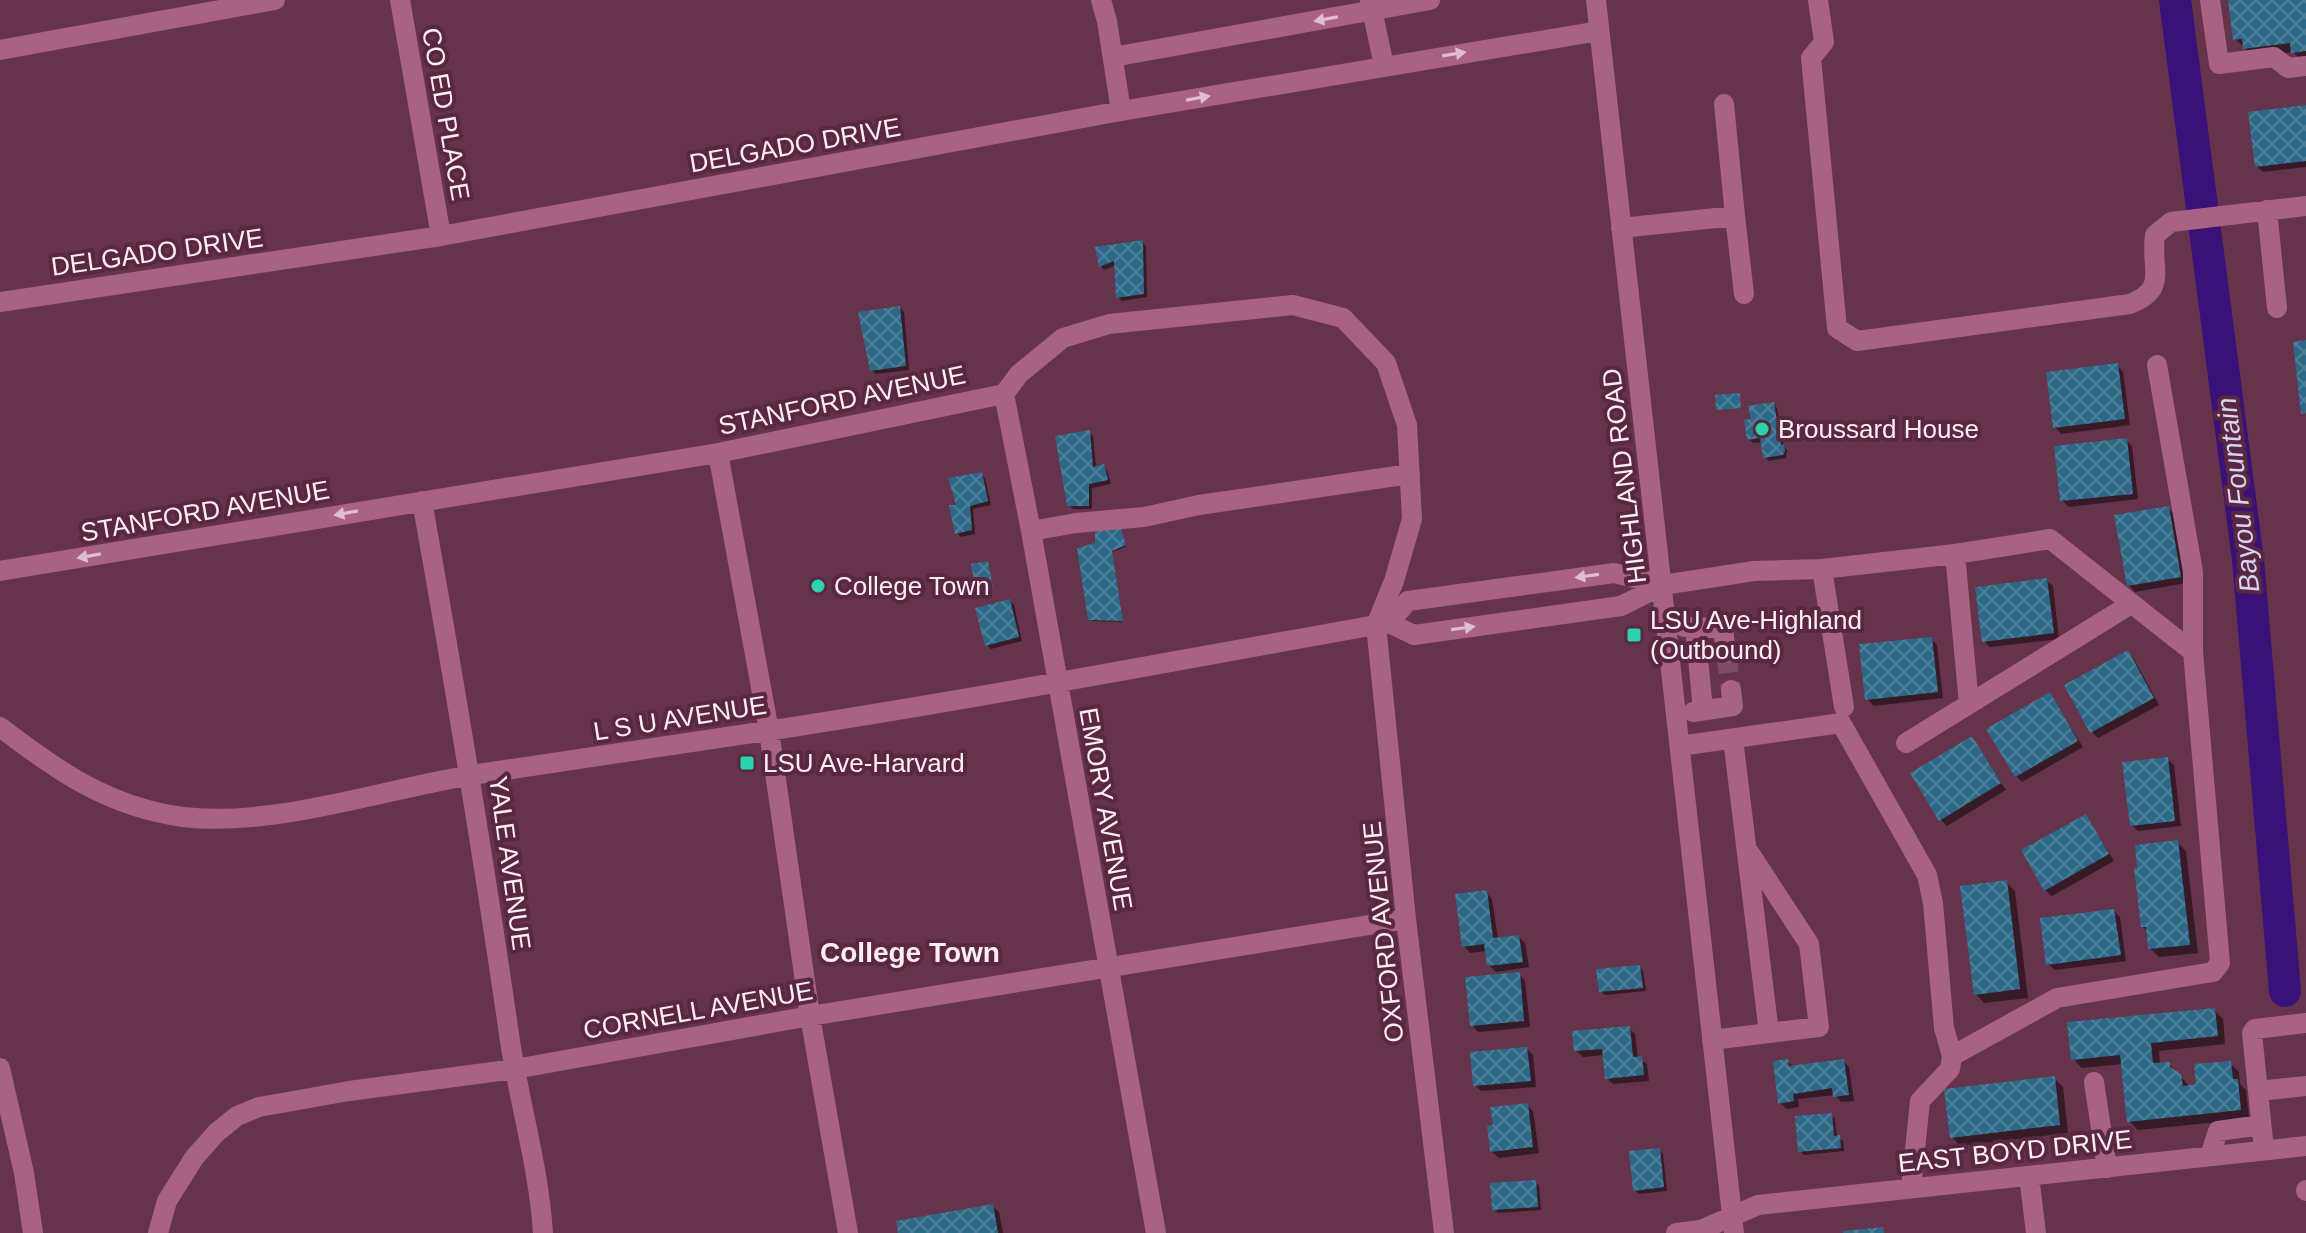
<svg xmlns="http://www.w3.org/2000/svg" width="2306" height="1233" viewBox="0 0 2306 1233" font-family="Arial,sans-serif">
	<defs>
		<pattern id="building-cross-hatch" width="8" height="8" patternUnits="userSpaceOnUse" patternTransform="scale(2)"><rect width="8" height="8" fill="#2c6986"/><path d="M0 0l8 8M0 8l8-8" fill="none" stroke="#4c7f98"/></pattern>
	</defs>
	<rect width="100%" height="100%" fill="#65334a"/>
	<path fill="#0007" d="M2230,0H2306V61H2302L2293,52L2254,57L2235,39Z
		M2306,107V167L2263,172L2256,166Z
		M1142,242L1146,246L1147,297L1122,301L1118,297L1116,265L1104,270L1101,266L1098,249Z
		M900,308L904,312L909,370L876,374L872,370Z
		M2117,365L2123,372L2130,425L2061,434L2055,427Z
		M1773,404L1777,408L1784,447L1787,450L1786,458L1769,461L1765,457L1762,442L1753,443L1749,439L1753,421Z
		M1089,432L1093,436L1096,468L1103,466L1107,470L1111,484L1092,488V509H1073L1069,505Z
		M2126,440L2132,446L2138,499L2069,507L2062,500Z
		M981,474L985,478L991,505L973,509L975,534L961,537L957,533L959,507Z
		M2168,508L2175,514L2186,583L2135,592L2129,585Z
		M1121,529L1126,547L1112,552L1123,622L1092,621L1097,545Z
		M2046,580L2053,586L2059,639L1990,647L1984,641Z
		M1010,601L1014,605L1022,641L991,649L987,645Z
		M1931,639L1937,645L1943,698L1874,706L1867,699Z
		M2128,653L2134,659L2159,705L2098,738L2092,732Z
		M2050,695L2083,747L2022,782L2016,776Z
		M1971,738L2006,790L1947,826L1940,819Z
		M2167,759L2174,765L2181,826L2138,831L2131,825Z
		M2086,816L2114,861L2052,896L2045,890Z
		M2177,842L2186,851L2198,953L2159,957L2150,948L2148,932L2143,927Z
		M2006,882L2015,891L2028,998L1984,1003L1976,994Z
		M1486,892L1492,899L1498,939L1519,937L1525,943L1529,967L1496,972L1489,965L1487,951L1470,953L1464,946Z
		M2114,911L2120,917L2126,961L2055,970L2048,964Z
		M1640,967L1643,971L1646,991L1605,995L1601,991Z
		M1519,974L1525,981L1530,1027L1478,1032L1472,1025Z
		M2214,1010L2223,1019L2225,1044L2159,1051L2160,1065L2169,1064L2190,1087L2198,1086L2230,1063L2239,1072L2240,1084L2246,1090L2249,1119L2138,1130L2129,1121L2123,1064L2082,1068L2073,1059Z
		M1629,1028L1635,1034L1638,1058L1647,1064L1649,1081L1613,1084L1607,1078L1604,1055L1583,1057L1576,1050Z
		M1527,1049L1533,1055L1536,1087L1481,1091L1475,1085Z
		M1787,1061L1794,1067L1843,1061L1849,1067L1854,1101L1841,1102L1835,1095L1798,1099L1799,1107L1787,1109L1780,1103Z
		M2054,1078L2063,1087L2068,1133L1960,1146L1952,1137Z
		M1527,1105L1533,1111L1539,1153L1499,1158L1492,1152Z
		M1831,1115L1835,1119L1837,1137L1843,1141L1844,1151L1804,1155L1800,1151Z
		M1659,1150L1663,1154L1667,1191L1639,1194L1635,1190Z
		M1535,1182L1539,1186L1541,1210L1498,1213L1494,1209Z
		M992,1206L999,1212L1003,1233H900Z"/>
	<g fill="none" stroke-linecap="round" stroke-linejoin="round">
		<path stroke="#391179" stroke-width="32" d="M2175,0L2248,560L2285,991"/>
	</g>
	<path fill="url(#building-cross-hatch)" d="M2228,0H2306V51L2291,53L2290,43L2243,49L2242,39L2233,40Z
		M2306,105V161L2255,167L2248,112Z
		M1143,240L1144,294L1116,298L1114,261L1099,267L1095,247Z
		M900,306L906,366L870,371L858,312Z
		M2306,340V413L2301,414L2293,342Z
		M2118,363L2125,419L2053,428L2046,372Z
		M1740,393L1741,408L1716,410L1715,395Z
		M1774,402L1781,445L1784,444L1785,451L1783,455L1763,458L1760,438L1747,440L1744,420L1751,419L1748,406Z
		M1090,430L1093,467L1104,464L1108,480L1089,484V506H1067L1055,436Z
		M2127,438L2133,494L2060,501L2054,446Z
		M982,472L988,501L970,506L972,530L955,534L949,505H956L948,478Z
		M2169,506L2181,577L2127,586L2114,515Z
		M1120,525L1126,545L1112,551L1123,621L1088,620L1077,548L1095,543V531Z
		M988,561L993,588L976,592L971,564Z
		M2047,578L2054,633L1982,642L1975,587Z
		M1010,599L1019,637L985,646L975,608Z
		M1932,637L1938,692L1865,700L1859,644Z
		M2128,650L2154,698L2090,733L2064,685Z
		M2050,692L2078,741L2015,777L1986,729Z
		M1972,736L2001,783L1939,821L1910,773Z
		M2168,757L2175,821L2130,826L2122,762Z
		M2086,814L2109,854L2044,891L2021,850Z
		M2178,840L2190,945L2148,949L2146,927H2141L2134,868H2137L2135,845Z
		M2007,880L2020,989L1974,995L1960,886Z
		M1487,890L1493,938L1519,935L1523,962L1487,966L1484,944L1462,947L1455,894Z
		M2114,909L2121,955L2046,965L2040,918Z
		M1640,965L1643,988L1599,992L1596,969Z
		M1520,972L1524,1021L1470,1026L1465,977Z
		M2215,1008L2218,1036L2151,1043L2153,1063L2170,1062V1067L2181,1074L2183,1086L2196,1084L2194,1064L2231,1061L2233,1079H2238L2241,1110L2127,1122L2120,1055L2071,1060L2067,1022Z
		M1630,1026L1633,1057L1642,1056L1644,1075L1605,1079L1602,1049L1574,1051L1572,1031Z
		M1527,1047L1531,1081L1473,1086L1470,1052Z
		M1788,1059L1789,1066L1844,1059L1849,1095L1833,1097L1832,1088L1793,1094L1794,1101L1778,1104L1773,1061Z
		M2055,1076L2060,1125L1950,1138L1944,1089Z
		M1528,1103L1533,1147L1490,1152L1487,1126L1493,1125L1490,1107Z
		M1832,1113L1834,1136L1840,1135L1841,1148L1798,1152L1795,1116Z
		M1660,1148L1664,1187L1633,1191L1629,1151Z
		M1536,1180L1538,1207L1492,1210L1490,1183Z
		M993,1204L998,1233H898L896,1221Z
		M1883,1227L1884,1233H1843V1231Z"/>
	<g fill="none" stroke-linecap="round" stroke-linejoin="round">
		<path stroke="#7c4f64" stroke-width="20" stroke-dasharray="20 10" stroke-linecap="butt" d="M1726,653L1731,690"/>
		<path stroke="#a86382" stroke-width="20" d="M400,0L441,236
			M1101,0L1107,21L1121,111
			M1370,0L1384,66
			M1596,0L1734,1233
			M1818,0L1824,42L1811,58L1837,328L1857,341L2130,304C2169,289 2150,269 2155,235L2171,222L2306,206
			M2210,0L2219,64L2274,57L2288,68L2306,66
			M0,50L275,0
			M1113,57L1430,0
			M1724,104L1735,216
			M2267,210L2277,308
			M1621,228L1735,216L1744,294
			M0,302L441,236L1121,111L1599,31
			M1004,394L1031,531L1156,1233
			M718,453L769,731L810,1016L848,1233
			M422,501C454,680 484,860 510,1041C520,1105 539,1169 543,1233
			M1031,531L1076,523L1144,517L1199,505L1410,474
			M1955,554L1969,704
			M0,571L718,453L1004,394L1019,374L1063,338L1109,324L1293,305L1343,318L1386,363L1407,425L1412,519L1394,581L1376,625L1406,919L1444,1233
			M1389,623L1408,601L1614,573L1663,585
			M1684,627L1723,628L1726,653
			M1695,627L1703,710
			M1844,707L1822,569L1955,554L2050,539L2193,652
			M1693,712L1733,706L1731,690
			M0,727C57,771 109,807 183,817C273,828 387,788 478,774C574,760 670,746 766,731C970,700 1173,661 1376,625L1389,623L1414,635L1621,606L1663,585L1754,571L1822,569
			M1906,743L2131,604
			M1680,746L1841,723L1927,875L1933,903L1944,1028L1952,1056L1950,1069L1920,1101L1911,1188
			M1749,852L1809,944L1819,1027L1769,1033
			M1712,1040L1769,1033L1733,739
			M1952,1056L2057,998L2213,972L2220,963L2193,652V572L2157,365
			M0,1068L24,1173L33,1233
			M2094,1082L2107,1168
			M2258,1091L2306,1086
			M2264,1150L2252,1033L2255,1029L2306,1023
			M2210,1156L2218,1131L2261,1125
			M2029,1176L2036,1233
			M2306,1190V1191
			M158,1233L167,1201L194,1158L216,1133L237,1116L259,1107L349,1091L515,1069L810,1016L1406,919
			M1676,1233L1701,1230L1758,1205L2306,1146"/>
	</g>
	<defs><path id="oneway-solid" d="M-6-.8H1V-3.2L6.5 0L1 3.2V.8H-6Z" transform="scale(2)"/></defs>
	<g fill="#dfbfcd">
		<use href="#oneway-solid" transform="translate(1326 19) rotate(170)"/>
		<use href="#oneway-solid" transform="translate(1454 54) rotate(-9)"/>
		<use href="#oneway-solid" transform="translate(1198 98) rotate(-10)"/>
		<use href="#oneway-solid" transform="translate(346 513) rotate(170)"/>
		<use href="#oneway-solid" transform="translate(89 556) rotate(170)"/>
		<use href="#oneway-solid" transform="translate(1587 576) rotate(172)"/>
		<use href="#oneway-solid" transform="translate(1463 628) rotate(-8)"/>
	</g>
	<g fill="#29d5ad" stroke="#592840" stroke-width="3">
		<circle cx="1762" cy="429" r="8"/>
		<circle cx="818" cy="586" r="8"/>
		<rect x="1626" y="627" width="16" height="16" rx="4"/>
		<rect x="739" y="755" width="16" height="16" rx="4"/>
	</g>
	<g text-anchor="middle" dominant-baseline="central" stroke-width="8" stroke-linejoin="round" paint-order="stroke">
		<g font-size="26" fill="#fdf0f5" stroke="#592840">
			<text transform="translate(446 114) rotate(80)">CO ED PLACE</text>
			<text transform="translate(795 145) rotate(-10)">DELGADO DRIVE</text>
			<text transform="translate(157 252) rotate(-8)">DELGADO DRIVE</text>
			<text transform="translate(842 400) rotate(-12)">STANFORD AVENUE</text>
			<text transform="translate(1624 476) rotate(-97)">HIGHLAND ROAD</text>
			<text transform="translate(205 511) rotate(-10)">STANFORD AVENUE</text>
			<text transform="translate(680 718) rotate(-9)">L S U AVENUE</text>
			<text transform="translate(1106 809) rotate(80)">EMORY AVENUE</text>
			<text transform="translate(510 863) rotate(82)">YALE AVENUE</text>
			<text transform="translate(1383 932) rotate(-96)">OXFORD AVENUE</text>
			<text transform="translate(698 1010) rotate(-10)">CORNELL AVENUE</text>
			<text transform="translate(2015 1151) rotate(-6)">EAST BOYD DRIVE</text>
		</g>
		<g font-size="26" fill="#fdf0f5" stroke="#592840" text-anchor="start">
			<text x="1778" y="429">Broussard House</text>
			<text x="834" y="586">College Town</text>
			<text x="1650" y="620">LSU Ave-Highland<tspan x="1650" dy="30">(Outbound)</tspan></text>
			<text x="763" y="763">LSU Ave-Harvard</text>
		</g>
		<g font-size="28" font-style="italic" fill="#d8d4ef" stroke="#592840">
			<text transform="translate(2238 495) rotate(-97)">Bayou Fountain</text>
		</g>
		<g font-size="28" font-weight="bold" fill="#fdf0f5" stroke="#592840">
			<text x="910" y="952">College Town</text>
		</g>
	</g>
</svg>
